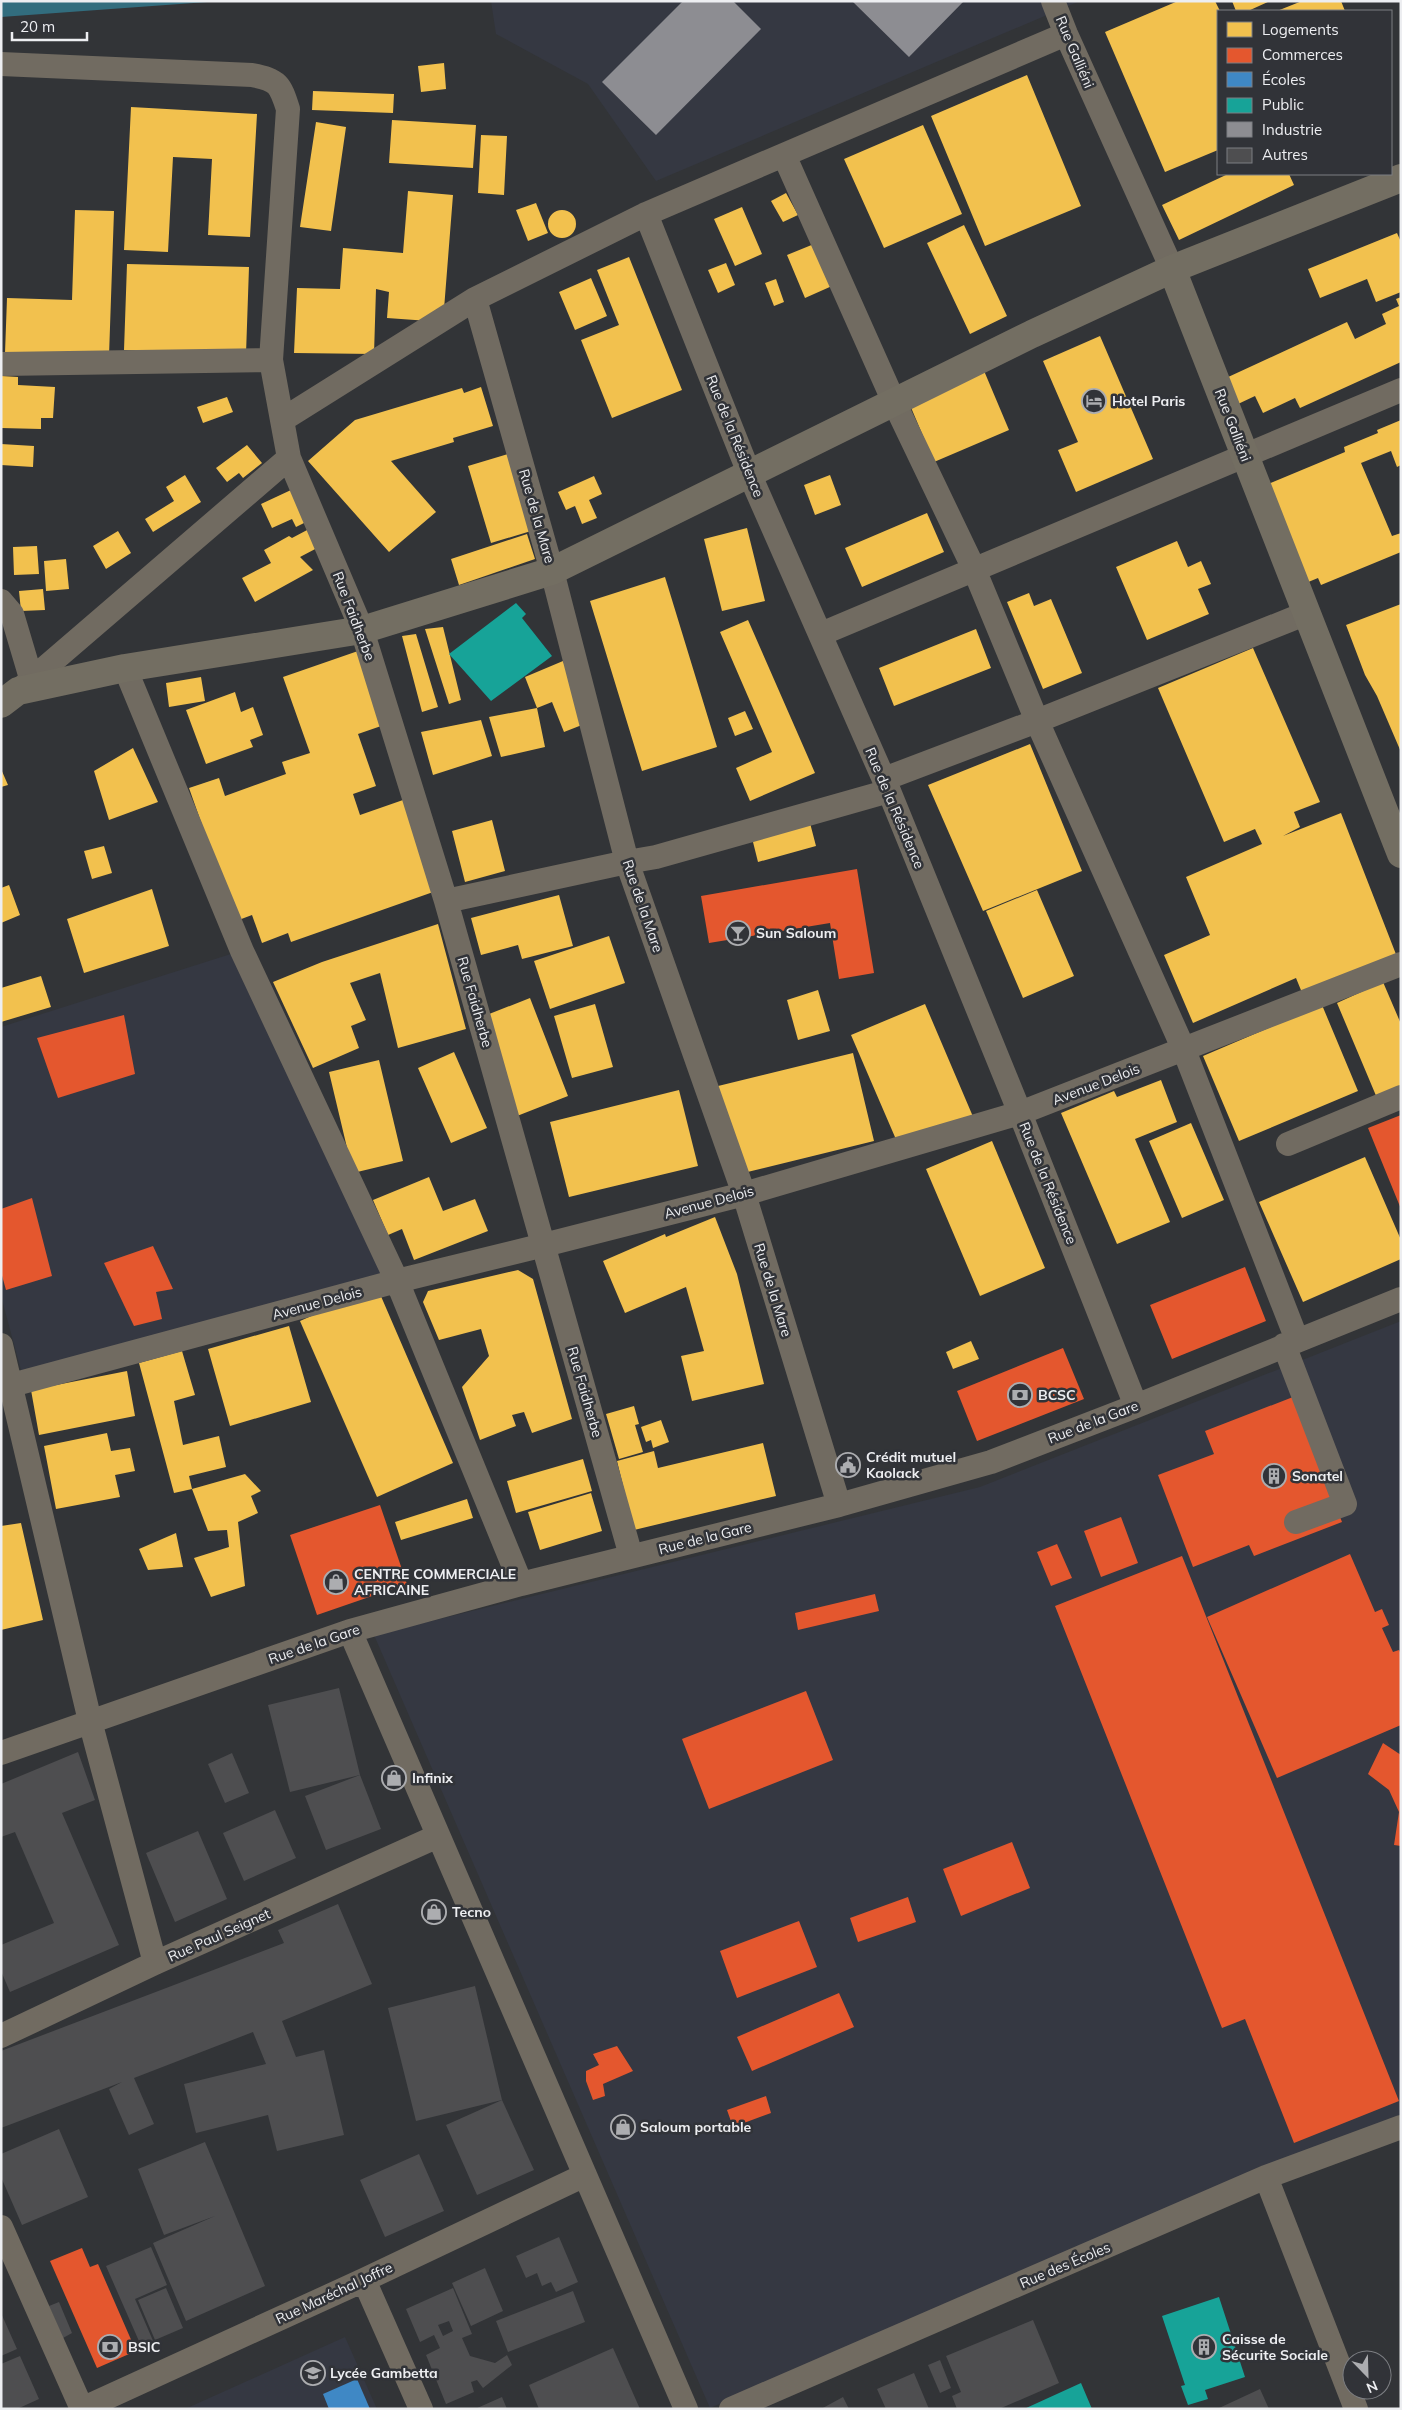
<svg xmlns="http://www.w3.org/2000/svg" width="1402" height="2410" viewBox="0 0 1402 2410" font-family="Mulish,sans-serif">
	<rect width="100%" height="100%" fill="#323437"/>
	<path fill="#353842" d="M491,1H1080L656,181L588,84L496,34Z
		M234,953L387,1274L22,1374L1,1296V1027Z
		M1401,1321V2118L1243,2178L710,2408L374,1635L980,1487Z
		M345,2337L377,2409H185Z"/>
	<path fill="#326d7e" d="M1,1H221L1,17Z"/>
	<path fill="#f2c14e" d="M1178,1H1215L1220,11L1218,150L1165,172L1105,32Z
		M1232,1H1270L1248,11H1236Z
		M1302,1H1341L1345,11H1277Z
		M444,63L446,89L421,92L418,66Z
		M1027,75L1081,206L985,246L931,116Z
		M313,91L394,94L393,113L312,110Z
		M131,107L257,114L250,237L208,235L212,159L173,157L168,252L124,250Z
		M392,120L476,125L473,168L389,163Z
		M316,122L346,127L331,231L300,227Z
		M923,125L962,214L884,248L844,159Z
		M481,135L507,136L504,195L478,193Z
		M1228,174H1289L1294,185L1179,240L1162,205Z
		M408,191L453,195L443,322L387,318L389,292L376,289L374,354L294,353L297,288L340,289L343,248L403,253Z
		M786,193L798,215L783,222L771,201Z
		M536,203L548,233L528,241L516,210Z
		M742,207L762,254L735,266L714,219Z
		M75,210L114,211L109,356L5,353L7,298L72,300Z
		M548 224a14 14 0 1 1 28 0a14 14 0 1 1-28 0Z
		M964,225L1007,316L970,334L927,243Z
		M1397,233L1401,242V292L1376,302L1367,279L1320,298L1308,269Z
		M814,244L832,286L805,298L787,255Z
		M629,257L682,390L612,418L581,340L619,325L597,270Z
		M726,263L735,285L718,293L708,270Z
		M127,264L249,267L246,354L124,350Z
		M591,278L607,316L575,330L559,292Z
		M776,279L784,302L774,306L765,283Z
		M1401,297V362L1300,408L1295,398L1263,413L1255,396L1238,404L1226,378L1347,322L1355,339L1386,324L1382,314L1399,306L1396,299Z
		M1100,336L1153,459L1076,492L1058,450L1078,442L1043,361Z
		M982,366L1009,430L934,462L907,398Z
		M1,376L18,377V385L55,387L53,418H41V429L1,428Z
		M481,387L493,426L453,438L454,442L391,461L436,512L389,552L308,461L355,420L462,388L464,393Z
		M227,397L233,412L203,423L197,407Z
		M1401,420V465L1397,467L1391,451L1361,463L1392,536L1401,533V552L1321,585L1318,578L1301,585L1261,487L1345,452L1344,447L1378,433L1377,430Z
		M1,444L34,446L33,467L1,465Z
		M247,445L262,463L243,478L239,473L227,482L216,468Z
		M508,454L531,531L491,543L468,466Z
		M185,475L201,502L153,532L145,519L174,501L166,487Z
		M830,475L841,505L815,515L804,485Z
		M594,476L602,494L589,500L597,518L582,524L575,506L566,510L558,492Z
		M291,490L306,522L296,527L292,519L272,528L261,504Z
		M927,513L944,552L862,587L845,548Z
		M747,528L765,601L722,611L704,539Z
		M309,529L319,547L300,557L313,570L255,602L242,578L271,563L264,550L289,536L292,538Z
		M118,531L131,553L106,569L93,546Z
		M527,534L535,559L459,585L451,559Z
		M1177,541L1188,567L1201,561L1211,584L1198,589L1209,614L1147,640L1116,567Z
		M37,546L39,574L14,575L13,547Z
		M66,559L69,589L46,591L44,561Z
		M665,577L717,747L642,771L590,601Z
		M43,589L45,610L21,611L19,591Z
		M1029,593L1034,606L1051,599L1082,673L1043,689L1007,602Z
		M1401,604V752L1377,696L1365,675L1346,625Z
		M748,620L815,773L750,801L736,768L772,752L720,632Z
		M443,627L461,700L449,704L425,629Z
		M976,629L991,668L894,706L879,668Z
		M416,634L438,707L422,712L402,636Z
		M1253,648L1320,802L1294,812L1300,827L1283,836L1341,813L1399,962L1305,1000L1296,978L1193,1023L1164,955L1210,935L1186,877L1262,844L1255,829L1224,842L1158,688Z
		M358,651L384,725L358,734L376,786L353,794L360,815L403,800L436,891L291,942L288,933L262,943L252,915L236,921L189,788L219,778L225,796L286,774L282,762L310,753L283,677Z
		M563,661L587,723L564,732L552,702L537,708L525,677Z
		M201,677L205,701L169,707L166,683Z
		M235,692L241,712L253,707L263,735L250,740L253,747L206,764L186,710Z
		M537,708L545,747L501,757L489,717Z
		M745,711L753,729L735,736L728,718Z
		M481,720L492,756L433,775L421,732Z
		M1030,744L1082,871L983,911L928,785Z
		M133,748L158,802L109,820L94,771Z
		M1,769L8,785L1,787Z
		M492,820L505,871L465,882L452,831Z
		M810,823L816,846L758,862L752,838Z
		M104,846L112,873L92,879L84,851Z
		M9,885L20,915L1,923V888Z
		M152,889L169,946L84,973L67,919Z
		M1037,890L1074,976L1023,998L986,911Z
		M559,895L573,946L522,959L518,945L481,955L471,918Z
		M438,924L466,1029L398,1048L380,973L350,983L366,1020L351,1026L359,1048L313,1068L273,982L322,962Z
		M609,936L625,983L550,1009L534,961Z
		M41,976L51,1007L1,1022V988Z
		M1383,982L1401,1024V1088L1377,1098L1337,1003Z
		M818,990L830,1031L798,1040L787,1000Z
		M530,998L568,1096L517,1116L479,1018Z
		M595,1004L613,1067L572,1078L554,1016Z
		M925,1004L974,1119L901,1151L851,1035Z
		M1322,1005L1358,1091L1239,1141L1203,1056Z
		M454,1052L487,1128L451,1143L418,1068Z
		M853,1053L874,1141L735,1175L714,1087Z
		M379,1060L403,1161L353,1173L329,1072Z
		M1161,1080L1177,1122L1135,1139L1170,1222L1117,1244L1061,1113L1114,1091L1117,1097Z
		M679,1090L698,1166L569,1197L550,1122Z
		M1191,1123L1224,1200L1182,1218L1149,1141Z
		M992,1141L1045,1268L980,1296L926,1169Z
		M1365,1157L1401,1240V1259L1303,1302L1259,1202Z
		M429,1177L443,1211L475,1199L488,1231L414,1260L402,1229L388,1235L373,1200Z
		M715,1217L737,1274L764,1384L692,1401L681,1356L704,1351L686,1287L625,1313L603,1261L665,1234L666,1237Z
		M518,1270L533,1279L572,1419L532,1433L524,1412L512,1415L516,1426L480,1440L462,1387L489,1356L481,1329L439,1340L423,1302L428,1291Z
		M377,1287L453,1463L377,1497L300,1321Z
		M289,1326L311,1402L230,1426L208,1349Z
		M971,1341L979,1359L953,1369L946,1352Z
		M182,1351L195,1395L174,1401L183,1445L219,1436L226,1467L189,1476L192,1489L174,1493L139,1363Z
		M127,1371L135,1416L39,1435L31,1390Z
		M634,1406L639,1424L635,1425L643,1452L619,1459L606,1414Z
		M661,1420L669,1442L653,1448L651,1440L646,1442L641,1427Z
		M107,1433L111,1451L130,1448L135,1471L115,1475L120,1497L56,1509L44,1446Z
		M763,1443L776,1496L634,1530L617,1461L654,1451L658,1468Z
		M583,1459L592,1491L516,1513L507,1481Z
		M245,1474L261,1491L251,1496L258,1513L238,1522L245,1586L211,1597L194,1558L229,1547L227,1530L208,1531L192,1489Z
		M591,1493L602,1531L540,1550L528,1512Z
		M467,1499L473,1518L401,1540L395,1522Z
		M21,1523L43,1620L1,1630V1526Z
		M176,1533L183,1567L148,1570L139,1549Z"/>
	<path fill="#e4572e" d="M857,869L874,973L839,979L830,923L709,943L701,896Z
		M124,1015L135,1074L58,1098L37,1038Z
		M1401,1115V1209L1368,1128Z
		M32,1198L52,1276L6,1290L1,1272V1209Z
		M153,1246L173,1289L156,1292L162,1319L134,1326L104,1263Z
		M1245,1267L1266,1321L1172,1359L1150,1305Z
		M1063,1348L1084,1399L977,1441L957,1391Z
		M1293,1397L1342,1522L1254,1556L1249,1545L1193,1567L1158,1475L1214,1454L1205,1431Z
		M380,1505L407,1584L317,1615L290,1535Z
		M1121,1517L1138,1563L1101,1577L1084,1531Z
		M1057,1544L1072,1578L1051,1586L1037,1552Z
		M1350,1554L1375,1612L1382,1609L1389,1625L1382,1628L1393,1652L1399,1650L1401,1654V1725L1277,1778L1207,1617Z
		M1182,1556L1399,2101L1294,2143L1245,2019L1222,2028L1055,1606Z
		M875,1594L879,1611L798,1630L795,1613Z
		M806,1691L833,1760L709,1809L682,1739Z
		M1383,1743L1401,1755V1846L1394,1845L1399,1812L1389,1790L1368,1774Z
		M1012,1842L1030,1888L961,1916L943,1869Z
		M908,1897L916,1922L858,1942L850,1918Z
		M799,1921L817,1967L737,1998L720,1951Z
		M839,1993L854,2027L752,2071L737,2037Z
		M617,2046L633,2071L603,2084L605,2096L593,2100L586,2081V2071L599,2065L593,2054Z
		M766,2096L771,2113L733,2127L727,2110Z
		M82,2248L90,2267L98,2264L136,2351L97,2368L50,2261Z"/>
	<path fill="#3f88c5" d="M357,2379L370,2409H329L323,2394Z"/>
	<path fill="#17a398" d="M516,603L526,614L522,618L552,656L491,701L449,654Z
		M1219,2297L1245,2377L1205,2390L1208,2399L1188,2405L1181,2386L1185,2385L1162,2316Z
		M1081,2383L1092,2409H1024Z"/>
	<path fill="#8d8d92" d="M683,1H733L761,29L656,135L602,82Z
		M852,1H964L909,57Z"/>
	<path fill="#4e4e50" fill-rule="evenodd" d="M339,1688L360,1775L290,1792L268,1705Z
		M78,1752L95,1800L62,1813L119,1945L10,1992L1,1971V1945L54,1923L15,1832L1,1837V1784Z
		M232,1753L249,1793L225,1803L208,1764Z
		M360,1775L381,1829L326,1850L305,1796Z
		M275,1810L296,1858L244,1881L223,1833Z
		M198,1831L227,1899L175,1922L146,1853Z
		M338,1904L372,1984L282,2021L296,2057L324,2050L344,2135L277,2151L268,2115L196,2133L184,2084L266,2064L253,2032L134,2078L154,2124L129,2135L109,2089L122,2082L1,2128V2051L284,1943L278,1930Z
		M475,1986L502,2100L416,2121L388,2008Z
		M502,2100L534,2170L477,2195L446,2125Z
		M59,2129L88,2197L22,2225L1,2177V2154Z
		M205,2142L265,2286L186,2321L153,2243L215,2216L164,2235L138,2169Z
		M419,2154L444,2211L385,2237L360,2180Z
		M559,2237L578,2282L556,2292L551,2282L542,2286L537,2273L526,2278L516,2256Z
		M151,2247L167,2285L135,2299L154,2343L142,2348L106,2266Z
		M485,2268L503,2311L471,2326L452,2283Z
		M166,2288L183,2328L155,2340L138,2300Z
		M453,2288L472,2334L462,2338L470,2356L495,2363L507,2355L512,2365L483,2388L477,2380L471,2382L474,2392L446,2404L426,2355L440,2348L434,2335L420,2342L406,2309ZM449,2321L453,2331L443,2336L438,2325Z
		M573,2291L585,2322L508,2352L496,2321Z
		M59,2302L72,2333L63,2338L49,2306Z
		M1,2313L17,2349L1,2356Z
		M1033,2320L1059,2383L999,2409H957L952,2396L961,2392L946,2356Z
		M613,2348L640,2409H539L529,2385Z
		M20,2356L39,2399L17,2409H1V2364Z
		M940,2360L951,2388L940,2393L928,2365Z
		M914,2373L929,2409H886L877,2389Z
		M1260,2389L1269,2409H1217Z
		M502,2397L507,2409H475Z
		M843,2397L849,2409H821Z"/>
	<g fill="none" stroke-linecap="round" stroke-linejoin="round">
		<path stroke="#716b61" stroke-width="24" d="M1053,1L1066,34L1172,269
			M1,64L252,75C278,80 280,84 288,109L271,360L282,420
			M784,155L894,402L974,569L1037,721L1184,1050L1297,1340
			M646,214L749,473L889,791L1020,1113L1136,1406
			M475,299L552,571L627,862L744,1194L839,1505
			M1,364L271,360
			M289,458L362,630L446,901L631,1556
			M1,601L12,614L31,678
			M821,634L1401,390
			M125,668L242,951L397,1281L521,1584
			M18,691L289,458L282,420L475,299L646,214L1066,34
			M884,779L1037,721L1307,613
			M446,901L627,862L656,857L889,791
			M1288,1144L1401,1097
			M1,1345L90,1721L155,1963
			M1284,1345L1345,1504L1296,1522
			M1,1388L397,1281L544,1245L744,1194L1020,1113L1401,964
			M350,1631L686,2409
			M1,1753L350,1631L521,1584L839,1505L991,1462L1136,1406L1401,1299
			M1,2036L155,1963L438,1836
			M1266,2177L1356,2409
			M1,2227L82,2409
			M364,2280L421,2409
			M82,2409L364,2280L585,2175
			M731,2409L1266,2177L1401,2127"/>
		<path stroke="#736e62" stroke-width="28" d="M1172,269L1401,854
			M1,704L18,691L125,668L362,630L552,571L1032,334L1172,269L1401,178"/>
	</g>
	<defs>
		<symbol id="hotel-ring" viewBox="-11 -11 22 22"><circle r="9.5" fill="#313338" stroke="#acadb0" stroke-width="1.5"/><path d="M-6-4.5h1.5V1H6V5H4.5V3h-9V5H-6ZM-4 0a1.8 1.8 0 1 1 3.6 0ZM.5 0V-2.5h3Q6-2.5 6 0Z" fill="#acadb0"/></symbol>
		<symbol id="bar-ring" viewBox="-11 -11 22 22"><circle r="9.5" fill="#313338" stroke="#acadb0" stroke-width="1.5"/><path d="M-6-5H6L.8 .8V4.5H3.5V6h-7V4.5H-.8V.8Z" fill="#acadb0"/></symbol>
		<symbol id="bank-ring" viewBox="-11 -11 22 22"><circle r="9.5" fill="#313338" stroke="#acadb0" stroke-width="1.5"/><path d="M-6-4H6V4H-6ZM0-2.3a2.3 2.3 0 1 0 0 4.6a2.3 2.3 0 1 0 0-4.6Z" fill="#acadb0"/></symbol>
		<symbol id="civic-ring" viewBox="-11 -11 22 22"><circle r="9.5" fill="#313338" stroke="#acadb0" stroke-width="1.5"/><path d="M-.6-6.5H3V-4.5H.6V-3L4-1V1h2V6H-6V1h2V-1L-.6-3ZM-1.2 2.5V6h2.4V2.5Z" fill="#acadb0"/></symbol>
		<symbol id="building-ring" viewBox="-11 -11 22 22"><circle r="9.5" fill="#313338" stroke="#acadb0" stroke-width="1.5"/><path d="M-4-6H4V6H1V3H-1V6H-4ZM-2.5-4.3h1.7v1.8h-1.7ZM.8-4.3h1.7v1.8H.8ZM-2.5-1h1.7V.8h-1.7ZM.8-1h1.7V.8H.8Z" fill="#acadb0"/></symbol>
		<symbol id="shop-ring" viewBox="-11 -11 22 22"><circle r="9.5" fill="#313338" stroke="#acadb0" stroke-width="1.5"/><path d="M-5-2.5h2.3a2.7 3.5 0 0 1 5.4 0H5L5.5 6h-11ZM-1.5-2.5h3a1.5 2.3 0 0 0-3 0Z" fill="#acadb0"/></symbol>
		<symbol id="school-ring" viewBox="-11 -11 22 22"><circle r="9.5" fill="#313338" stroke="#acadb0" stroke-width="1.5"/><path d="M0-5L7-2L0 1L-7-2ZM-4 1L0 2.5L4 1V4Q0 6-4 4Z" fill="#acadb0"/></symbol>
	</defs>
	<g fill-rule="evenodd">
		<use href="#hotel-ring" x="1080" y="387" width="28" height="28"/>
		<use href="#bar-ring" x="724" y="919" width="28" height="28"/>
		<use href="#bank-ring" x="1006" y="1381" width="28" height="28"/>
		<use href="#civic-ring" x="834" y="1451" width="28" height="28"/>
		<use href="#building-ring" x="1260" y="1462" width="28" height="28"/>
		<use href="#shop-ring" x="322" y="1568" width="28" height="28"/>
		<use href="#shop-ring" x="380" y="1764" width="28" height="28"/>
		<use href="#shop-ring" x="420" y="1898" width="28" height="28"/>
		<use href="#shop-ring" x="609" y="2113" width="28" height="28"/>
		<use href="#bank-ring" x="96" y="2333" width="28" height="28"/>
		<use href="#building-ring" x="1190" y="2333" width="28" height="28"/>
		<use href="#school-ring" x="299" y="2359" width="28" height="28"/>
	</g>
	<g text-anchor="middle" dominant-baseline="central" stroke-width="5" stroke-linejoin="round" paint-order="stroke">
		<g font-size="14" fill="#edeef1" stroke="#313338">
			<text transform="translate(1075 52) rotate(67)">Rue Galliéni</text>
			<text transform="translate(1233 425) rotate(69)">Rue Galliéni</text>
			<text transform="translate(735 436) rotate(68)">Rue de la Résidence</text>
			<text transform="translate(537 516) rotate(74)">Rue de la Mare</text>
			<text transform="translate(354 616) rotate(69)">Rue Faidherbe</text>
			<text transform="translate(895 808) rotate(67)">Rue de la Résidence</text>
			<text transform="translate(643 906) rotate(71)">Rue de la Mare</text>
			<text transform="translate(475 1002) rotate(74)">Rue Faidherbe</text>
			<text transform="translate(1096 1084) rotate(-21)">Avenue Delois</text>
			<text transform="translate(1048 1183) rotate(68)">Rue de la Résidence</text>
			<text transform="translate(709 1202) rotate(-15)">Avenue Delois</text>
			<text transform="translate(773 1290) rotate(73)">Rue de la Mare</text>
			<text transform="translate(317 1303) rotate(-15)">Avenue Delois</text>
			<text transform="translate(585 1392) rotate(74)">Rue Faidherbe</text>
			<text transform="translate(1093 1422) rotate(-21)">Rue de la Gare</text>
			<text transform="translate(705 1538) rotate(-14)">Rue de la Gare</text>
			<text transform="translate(314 1644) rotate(-19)">Rue de la Gare</text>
			<text transform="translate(219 1935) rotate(-24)">Rue Paul Seignet</text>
			<text transform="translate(1065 2265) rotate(-23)">Rue des Écoles</text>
			<text transform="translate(334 2293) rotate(-25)">Rue Maréchal Joffre</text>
		</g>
		<g font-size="14" font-weight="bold" fill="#edeef1" stroke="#313338" text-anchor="start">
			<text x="1112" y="401">Hotel Paris</text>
			<text x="756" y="933">Sun Saloum</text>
			<text x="1038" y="1395">BCSC</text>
			<text x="866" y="1457">Crédit mutuel<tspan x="866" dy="16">Kaolack</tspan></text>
			<text x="1292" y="1476">Sonatel</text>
			<text x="354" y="1574">CENTRE COMMERCIALE<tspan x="354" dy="16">AFRICAINE</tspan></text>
			<text x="412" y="1778">Infinix</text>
			<text x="452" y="1912">Tecno</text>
			<text x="640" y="2127">Saloum portable</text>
			<text x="1222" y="2339">Caisse de<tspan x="1222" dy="16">Sécurite Sociale</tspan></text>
			<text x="128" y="2347">BSIC</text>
			<text x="330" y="2373">Lycée Gambetta</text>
		</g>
	</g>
	<rect width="1402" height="2410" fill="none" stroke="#edeef1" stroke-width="5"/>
	<rect x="1217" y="10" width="175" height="165" fill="#313338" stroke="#7c7e82"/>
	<rect x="1227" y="22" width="25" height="15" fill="#f2c14e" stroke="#7c7e82"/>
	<text x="1262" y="35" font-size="15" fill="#edeef1">Logements</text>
	<rect x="1227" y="48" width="25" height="15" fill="#e4572e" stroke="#7c7e82"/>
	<text x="1262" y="60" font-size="15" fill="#edeef1">Commerces</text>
	<rect x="1227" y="72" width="25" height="15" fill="#3f88c5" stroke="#7c7e82"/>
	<text x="1262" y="85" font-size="15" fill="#edeef1">Écoles</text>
	<rect x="1227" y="98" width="25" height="15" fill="#17a398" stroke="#7c7e82"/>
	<text x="1262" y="110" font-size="15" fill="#edeef1">Public</text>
	<rect x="1227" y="122" width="25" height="15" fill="#8d8d92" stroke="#7c7e82"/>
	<text x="1262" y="135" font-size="15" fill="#edeef1">Industrie</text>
	<rect x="1227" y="148" width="25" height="15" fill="#4e4e50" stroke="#7c7e82"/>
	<text x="1262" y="160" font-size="15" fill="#edeef1">Autres</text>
	<g transform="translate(1367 2375) rotate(157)"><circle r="24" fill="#313338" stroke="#7c7e82"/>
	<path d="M0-4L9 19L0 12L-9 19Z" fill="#acadb0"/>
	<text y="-8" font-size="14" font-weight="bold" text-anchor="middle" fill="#edeef1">N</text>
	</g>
	<path d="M12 32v8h75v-8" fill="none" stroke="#edeef1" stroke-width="2.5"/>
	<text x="20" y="32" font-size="15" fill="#edeef1" stroke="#313338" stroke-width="4" paint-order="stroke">20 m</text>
</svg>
